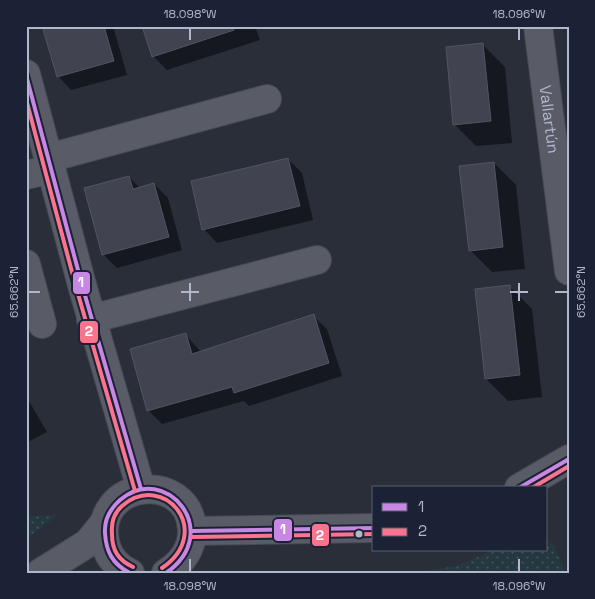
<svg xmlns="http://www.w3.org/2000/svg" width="595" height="599" viewBox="0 0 595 599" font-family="'Space Grotesk',sans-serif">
	<defs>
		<pattern id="grass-dots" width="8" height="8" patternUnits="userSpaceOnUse" patternTransform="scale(1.25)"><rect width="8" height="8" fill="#253840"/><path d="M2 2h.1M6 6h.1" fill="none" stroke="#42535a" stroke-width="1.8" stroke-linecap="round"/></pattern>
	</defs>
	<rect width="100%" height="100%" fill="#292e39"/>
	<path fill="url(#grass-dots)" d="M58,515L26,539V516Z
		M546,541L554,545L566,573H409L457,566L494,550H546Z"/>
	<path fill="#0007" d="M44,26H113L127,75L71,90L58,76Z
		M143,26H255L260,40L167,70L153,56Z
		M483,45L505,67L512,143L476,146L454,124Z
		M288,159L302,173L313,220L217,243L204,229Z
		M494,163L516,185L525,269L492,272L470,250Z
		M129,177L140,188L154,184L168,198L182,250L117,268L103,254Z
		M510,287L532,309L542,397L508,401L486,379Z
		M313,316L327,329L342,376L249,406L244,401L162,424L148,410L186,335L201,352Z
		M26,396L47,432L26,443Z"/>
	<path fill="#414450" stroke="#515561" d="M42,26H104L114,61L57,77Z
		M142,26H234V30L152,57Z
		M483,43L491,121L453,125L446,47Z
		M288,158L300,206L202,230L191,181Z
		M494,162L503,247L469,251L459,166Z
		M129,176L133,189L154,183L169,237L102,255L84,188Z
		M510,285L520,375L485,379L475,289Z
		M314,314L329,363L234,393L232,387L147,411L130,349L186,333L192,354Z"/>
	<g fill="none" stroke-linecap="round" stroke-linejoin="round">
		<defs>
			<g id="minor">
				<path id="s1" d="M538,26L569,271"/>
				<path d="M26,74L82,285L141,489"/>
				<path d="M49,158L267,99"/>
				<path d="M26,175L52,169"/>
				<path d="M26,264L42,324"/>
				<path d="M91,319L317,260"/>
				<path d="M519,488L569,459"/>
				<path d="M192,531L374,528"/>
				<path d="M40,573L88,543L104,523"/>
				<path d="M130,573C119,568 109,558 106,546C89,479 189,469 192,529C193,548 182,563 166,573"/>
			</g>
		</defs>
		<use href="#minor" stroke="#454952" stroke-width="30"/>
		<use href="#minor" stroke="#595c67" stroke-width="28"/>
		<defs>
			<path id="bus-1" d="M26,75L82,285L141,489
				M519,488L569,459
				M192,531L374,528
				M130,573C112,564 106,551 105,533C104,519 110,509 120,500C165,461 225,532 166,573"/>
			<path id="bus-2" d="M26,99L76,287L135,491
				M532,488L569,466
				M192,537L374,534
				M133,567C118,560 112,550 112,534C111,523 114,513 122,506C164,470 215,532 162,568"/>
		</defs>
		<use href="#bus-1" stroke="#1b2235" stroke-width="8"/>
		<use href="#bus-2" stroke="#1b2235" stroke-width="8"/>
		<use href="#bus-1" stroke="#c787e3" stroke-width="4"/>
		<use href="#bus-2" stroke="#fc738d" stroke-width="4"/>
	</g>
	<path fill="none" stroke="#b2b8cb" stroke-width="2" d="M190,28V40M519,28V40M190,283V301M519,283V301M28,292H40M181,292H199M510,292H528M555,292H568M190,559V572M519,559V572"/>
	<circle fill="#b2b8cb" stroke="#1b2235" stroke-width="2" cx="359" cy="534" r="4.5"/>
	<g text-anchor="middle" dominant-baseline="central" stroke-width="4" stroke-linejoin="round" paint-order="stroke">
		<g font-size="16" fill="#b2b8cb" stroke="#1b2235">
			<text stroke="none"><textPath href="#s1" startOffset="94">Vallartún</textPath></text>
		</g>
	</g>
	<g stroke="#1b2235" stroke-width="2">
		<rect x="72" y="271" width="19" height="24" rx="5" fill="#c787e3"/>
		<rect x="79" y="320" width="20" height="24" rx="5" fill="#fc738d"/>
		<rect x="273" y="518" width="20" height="24" rx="5" fill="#c787e3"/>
		<rect x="311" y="523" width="19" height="24" rx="5" fill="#fc738d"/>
	</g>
	<g font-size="14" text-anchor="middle" font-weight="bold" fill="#fff">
		<text x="81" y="287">1</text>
		<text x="89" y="336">2</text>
		<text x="283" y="534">1</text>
		<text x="320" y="540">2</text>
	</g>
	<rect width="595" height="599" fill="none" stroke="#1b2235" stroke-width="55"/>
	<rect x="372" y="486" width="175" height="65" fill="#1b2235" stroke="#575e71"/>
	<rect x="382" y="503" width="25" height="8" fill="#c787e3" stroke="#575e71"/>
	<text x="418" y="512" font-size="15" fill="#b2b8cb">1</text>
	<rect x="382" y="528" width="25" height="8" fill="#fc738d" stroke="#575e71"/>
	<text x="418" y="536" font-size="15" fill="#b2b8cb">2</text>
	<rect x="28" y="28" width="540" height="544" fill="none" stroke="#b2b8cb" stroke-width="2"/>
	<g font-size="12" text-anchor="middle" fill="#b2b8cb">
		<text x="190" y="18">18.098°W</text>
		<text x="519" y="18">18.096°W</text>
		<text transform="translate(14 292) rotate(-90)" y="4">65.662°N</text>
		<text transform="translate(581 292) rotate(-90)" y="4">65.662°N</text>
		<text x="190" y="590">18.098°W</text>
		<text x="519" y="590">18.096°W</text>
	</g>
</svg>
